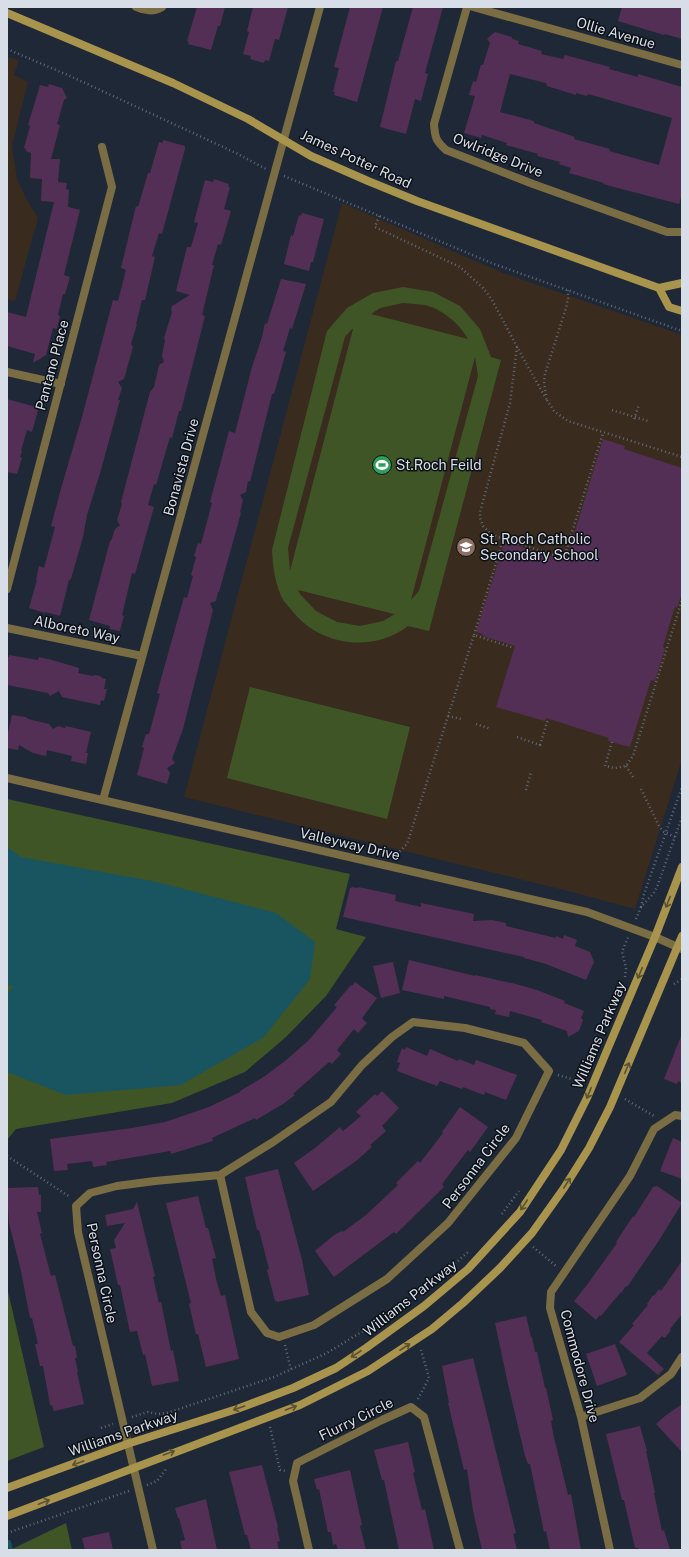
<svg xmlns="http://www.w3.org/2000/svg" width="689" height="1557" viewBox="0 0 689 1557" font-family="'Public Sans',sans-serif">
	<rect width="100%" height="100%" fill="#1f2836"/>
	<path fill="#3a2b1f" d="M7,57L19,60L14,75L28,82L12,146L17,179L28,202L38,218L15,301L7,299Z
		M342,203L501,272L682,335V759L635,909L572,892L184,797Z"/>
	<path fill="#3f5525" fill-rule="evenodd" d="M403,287L433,292L460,306L480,329L491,357L501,360L429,631L408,626C373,653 321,646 293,612C290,608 286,604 283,600C275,584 273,568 272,550L327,331L347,308L373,293ZM403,303C410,304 418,304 425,305C442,309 460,324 468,339L371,314L380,308ZM352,329H353L290,571L288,548L345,337ZM475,357L478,376L419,591L411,600ZM298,590L394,614H395L383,621L360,626L337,622L316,611L300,594Z
		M250,687L410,727L387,819L227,778Z
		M7,799L350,874L336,929L366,937L326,996L286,1037L245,1072L172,1103L16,1129L7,1140Z
		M7,1287L44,1447L7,1461Z
		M66,1523L72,1550H10Z"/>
	<path fill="#195560" d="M7,847L21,857L157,882L276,913L315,942L310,979L264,1037L181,1085L66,1095L7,1072V995L13,986L7,985Z"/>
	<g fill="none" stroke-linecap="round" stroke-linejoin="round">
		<path stroke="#195560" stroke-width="4" d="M9,1542L11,1550"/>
	</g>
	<path fill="#542f55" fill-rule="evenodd" d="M197,7H225L220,26H218L211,50L188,44L189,42L187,41Z
		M253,7H288L279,40L275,39L269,61L265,60L264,63L250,59L251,56L243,54L249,32L247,31Z
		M350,7H383L357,102L334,95L335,92H333L339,68L334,67Z
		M413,7H443L425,73L428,74L421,101L415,99L406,134L380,127L396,61H398Z
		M622,7H682V39L665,34L664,35L618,21Z
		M495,32L512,37V39L519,41L518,44L542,51L541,54L563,59L565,55L610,67L609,69L638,77V74L682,87V194L679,204L614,187L603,184L604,183L569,173L571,168L559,164L560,162L537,156L538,154L506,145L507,143L482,135L481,138L464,133L475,96L469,95L473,81L476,82L481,65H483L490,43L487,39ZM510,74L546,83L547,86L576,95V93L587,96L588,94L672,118L659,165L609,151L610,149L574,139L575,137L534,123V121L500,112Z
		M49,84L62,88L67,98L64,100L57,124L60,125L51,159H60L58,182L67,183L66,189L69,190L68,207L80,210L64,275L70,277L65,294H63L58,315L60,316L57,329L53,328L46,355L33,363L35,354L7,346V312L26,317L54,202L41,201L42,179L30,178L31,153L26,151V149L24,148L30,126L28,125L40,85L48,87Z
		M163,140L185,146V149L162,234L159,233L152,256L155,257L145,300H142L136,324H137L131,344L133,347L124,379L118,382L122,388L118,400H120L101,470L87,515L83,537L71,579L69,580L60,616L45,612V613L29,608L37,580H36L39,566L44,568L55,527L51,526L62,485L82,417L113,300L118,301L126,270L121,268L136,206L138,207L148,173H150L159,142L163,143Z
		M214,179L229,184L228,187H230L224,209L231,211L221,245L218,244L212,265H214L202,315L205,316L181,411H179L172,438L170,437L156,485L154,484L148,505L154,507L135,574L132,573L122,615L124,616L120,631L110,629V626L89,620L110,541H111L115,529L120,525L117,520L122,504L121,502L150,392L154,387L159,365L164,362L162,356L165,340L164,338L172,312L171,310L172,306L190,295L176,291L187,247H191L198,223L194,222L205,180L213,182Z
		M302,213L324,219L313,262H311L309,271L284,264L291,235L293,236L299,215L301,216Z
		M281,279L306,284L292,329L290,328L283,351L286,352L274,394H272L250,482L248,481L246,492L240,495L243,500L240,512L241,513L219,592H218L216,601L210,603L213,610L183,729L172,759L175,763L167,768L170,773L167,784L137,775L144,748L142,747L146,734H149L160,694L157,693L184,597L187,598L193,576L191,575L196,557L194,556L198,543L201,544L212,503L210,502L229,431L235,433L252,367L262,337L265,323L267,324Z
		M7,399L36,407L35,409L38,410L32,432L27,430L21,451H22L20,457L22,458L17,474L7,472Z
		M603,439L625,446L624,449L682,468V593L677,608L675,607L672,616L663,647L665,648L655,681L651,680L630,747L608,741L609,738L546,718L545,721L496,707L515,646L483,636V634L476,632L504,544L511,546L512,544L566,561Z
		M9,655L38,660L39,657L52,660L79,668L78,673L93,676L95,675L100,676L102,678L106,679L104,689H107L104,701L101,700L100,705L62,697L59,691L50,696L48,693L7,685V657H9Z
		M12,715L26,717L28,719L49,724L53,729L58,726L65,728L66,726L91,732L86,753H88L86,764L71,761L72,756L47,750L46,756L33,753L19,745L18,750L7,748V737Z
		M352,887L358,888V887L396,895L395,901L421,907V903L474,914L473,921L492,920L506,923V926L556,938V936L563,939L564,935L577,940L575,946L590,952L594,962L586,980L546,964L524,958V957L343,917L350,888H351Z
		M409,960L475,976V975L516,984L537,990L565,1001L564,1003L584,1011L581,1018L583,1020L579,1031L568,1037L567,1031L541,1022L542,1020L510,1011L509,1017L495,1014L496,1010L490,1009V1007L444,996V999L402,990Z
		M393,962L400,993L381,998L373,966Z
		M355,982L377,998L362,1018L367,1023L358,1033L354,1029L337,1050L341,1054L332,1064L329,1062L293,1094L295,1095L283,1104L256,1120L255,1118L212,1138L213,1141L200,1145L171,1154L170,1151L106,1162L107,1165L93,1167L92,1161L67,1164L68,1170L54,1171L50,1139L132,1128L165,1122L209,1107L240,1092V1091L265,1076L285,1061L309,1040L337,1007L334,1005L351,985L352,986Z
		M681,1036L682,1083L678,1081L677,1084L664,1079Z
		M406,1047L427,1056L430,1049L458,1061L459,1059L474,1065L476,1060L517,1075L506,1100L485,1092L484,1095L463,1087L462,1089L440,1081L437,1086L397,1071L400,1063L397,1062L402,1048L405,1050Z
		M382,1091L399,1108L382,1126L386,1131L370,1145L372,1147L356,1161L313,1191L294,1163L315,1148L340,1127L343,1131L361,1116L356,1112L375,1094L377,1096Z
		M460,1107L488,1127L470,1152L468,1150L442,1184L444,1187L396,1234L394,1232L334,1277L315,1251L334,1235L342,1231L343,1232L366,1215L398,1185L396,1183L418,1161L420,1163L443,1133L442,1132Z
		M673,1138L682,1142V1179L660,1171Z
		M278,1169L302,1260L309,1295L277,1302V1301H275L267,1270L269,1269L259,1230H257L245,1177Z
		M657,1186L682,1203L658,1242L627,1287L626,1286L621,1293H620L601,1316L600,1315L596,1320L574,1301L587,1285L617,1243L616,1242L633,1216L634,1217L653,1187Z
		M38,1187L39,1195H41V1212H37L42,1233L40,1234L51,1276L55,1275L73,1346H75L77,1358H75L78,1372H77L84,1404L54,1411L52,1405H50L43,1366H40L35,1344H38L32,1318H30L21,1271L9,1223L7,1188Z
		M198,1196L206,1228H208L216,1258L212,1259L217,1283L221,1296L225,1295L239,1359L206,1367L198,1334H196L189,1304L191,1303L166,1203Z
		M137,1202L155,1276L153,1277L159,1303L161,1302L171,1351L173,1350L179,1381L152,1386L145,1354L143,1355L137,1331L130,1332L120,1285H118L110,1249L116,1248L114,1240L125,1223L107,1226L105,1215L133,1209Z
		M682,1261V1314L670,1329L671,1330L665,1338L662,1336L647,1353L664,1369L658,1375L619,1342L634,1325L632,1324L648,1305L647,1304L653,1295L654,1296L659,1289L661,1291Z
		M526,1316L531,1337H532L535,1352H537L545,1388H546L553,1420L551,1421L553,1433L568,1495L571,1494L581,1550H550L546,1531L544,1532L530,1464H528L525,1456L508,1384L495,1323Z
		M615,1344L627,1375L597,1386L586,1354Z
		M473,1358L516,1533L513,1534L517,1550H482L473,1511L467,1469L464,1470L448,1403H449L442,1366Z
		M682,1404V1452L656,1424L665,1416Z
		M640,1426L647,1451H646L655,1493H654L662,1531L664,1530L670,1550H639L638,1548H635L624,1500H622L606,1434Z
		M408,1442L415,1472L413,1473L422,1510L425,1509L434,1550H399L384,1480H382L374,1450Z
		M262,1465L278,1527L277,1528L280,1541L277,1542L279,1550H251L247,1535H245L229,1472Z
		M350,1470L362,1525L360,1526L366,1550H338L336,1544L333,1545L331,1532H328L319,1489L317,1490L314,1479Z
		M206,1499L217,1550H182L180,1541L185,1540L179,1518H178L175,1508Z
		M109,1532L113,1550H85L82,1538Z"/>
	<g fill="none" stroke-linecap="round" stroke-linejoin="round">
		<path stroke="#636b77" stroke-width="2.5" stroke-dasharray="1 3" stroke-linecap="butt" d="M7,49L70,76L236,153L266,169
			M284,176L494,264L682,331
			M379,216L375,227L460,267L483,288L492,300L523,358L548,402
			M517,347L510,403L480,512V518L483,526L492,535L566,559
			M546,395L544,382L545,374L566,308L568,298V290
			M547,400L554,411L568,421L682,457
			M612,410L648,421
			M634,419L639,405
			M564,558L603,433
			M474,635L503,540
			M448,716L461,719
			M476,724L491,729
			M517,737L540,745L539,747
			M612,742L605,766L615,768L626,766L633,756L682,600
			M540,745L548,719
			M626,766L633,777
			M641,789L659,826L664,832L675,837
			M526,790L531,772
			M394,857L407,844L474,635L514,648
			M641,907L644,894L682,787
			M636,919L641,907L653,894L657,887L682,817
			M625,977L626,968L622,952L628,937
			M674,984L682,979
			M558,1075L582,1082
			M625,1099L654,1116
			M7,1156L70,1197
			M502,1214L519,1191
			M533,1247L556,1266
			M449,1269L468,1252
			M285,1345L291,1370
			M418,1399L429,1378L421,1350
			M132,1417L148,1412L158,1414L167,1413L274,1377L327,1353L399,1309
			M270,1427L280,1470L286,1471
			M101,1428L113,1424
			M147,1485L157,1481L167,1468
			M7,1533L129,1491"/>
		<path stroke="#7a6d43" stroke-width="8" d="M136,7C144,11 154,12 162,7
			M467,7L434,124C435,138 436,141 446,150L533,184L667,232H682
			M473,7L682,65
			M7,372L61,384
			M7,589L112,187L102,147
			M7,628L142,656
			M103,800L320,7
			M581,1417L640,1398L671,1374L682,1357
			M153,1550L78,1232L76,1206L90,1193L117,1186L155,1181L220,1175L273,1142L331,1102L362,1065L392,1037L413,1022L465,1028L524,1043L549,1071L516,1138L448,1223L387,1279L314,1325L279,1337L267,1333L251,1312L220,1175
			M309,1550L293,1481L297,1463L382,1420L411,1407L424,1417L460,1550
			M610,1550L581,1417L550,1308L551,1292L630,1176L654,1129L675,1115L682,1116"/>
		<path stroke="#7a6d43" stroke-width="8" d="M7,778L587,912L655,937L682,949"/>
		<path stroke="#a9944e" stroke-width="8" d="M7,13L173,83L248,119L311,156L368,181L417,201L659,288L682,283
			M659,288L669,307L682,311
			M7,1488L127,1444L237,1409L293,1388L336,1368L366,1348L424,1306L468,1269L520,1212L561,1150L587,1098L608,1048L655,937L682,867
			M7,1516L300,1405L368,1371L432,1329L463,1303L500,1268L532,1233L564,1188L589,1148L610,1107L682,936"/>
	</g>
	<defs><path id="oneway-shaft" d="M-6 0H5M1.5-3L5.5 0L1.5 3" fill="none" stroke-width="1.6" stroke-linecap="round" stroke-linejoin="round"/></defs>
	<g stroke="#5a5232">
		<use href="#oneway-shaft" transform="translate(668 902) rotate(111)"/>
		<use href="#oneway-shaft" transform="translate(640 973) rotate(113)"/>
		<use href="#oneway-shaft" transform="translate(627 1068) rotate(-67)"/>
		<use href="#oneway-shaft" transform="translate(589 1093) rotate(113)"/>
		<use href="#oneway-shaft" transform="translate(567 1183) rotate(-57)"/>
		<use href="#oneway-shaft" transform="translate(524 1205) rotate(123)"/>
		<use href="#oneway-shaft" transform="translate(405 1347) rotate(-33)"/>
		<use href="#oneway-shaft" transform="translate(356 1354) rotate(147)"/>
		<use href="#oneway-shaft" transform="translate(239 1408) rotate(161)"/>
		<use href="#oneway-shaft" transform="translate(291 1408) rotate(-20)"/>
		<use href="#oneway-shaft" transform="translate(169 1453) rotate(-20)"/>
		<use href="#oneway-shaft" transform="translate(78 1463) rotate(160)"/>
		<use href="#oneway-shaft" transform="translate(44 1502) rotate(-21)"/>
	</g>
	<defs>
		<symbol id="stadium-disc" viewBox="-11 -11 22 22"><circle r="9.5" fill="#2e9e5b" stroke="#0c1017"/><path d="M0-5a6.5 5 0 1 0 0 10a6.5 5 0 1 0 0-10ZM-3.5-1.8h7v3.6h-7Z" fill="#fff"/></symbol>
		<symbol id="school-disc" viewBox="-11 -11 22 22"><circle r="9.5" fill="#8d6e63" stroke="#0c1017"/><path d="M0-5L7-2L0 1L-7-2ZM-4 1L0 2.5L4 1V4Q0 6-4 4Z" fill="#fff"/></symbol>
	</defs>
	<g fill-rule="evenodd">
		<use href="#stadium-disc" x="371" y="454" width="22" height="22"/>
		<use href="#school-disc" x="455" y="536" width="22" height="22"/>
	</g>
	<g text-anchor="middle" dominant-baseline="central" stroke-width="3" stroke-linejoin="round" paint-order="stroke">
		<g font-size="14" fill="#d8dee7" stroke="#0c1017">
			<text transform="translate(616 33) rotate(16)">Ollie Avenue</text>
			<text transform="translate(498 155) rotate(22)">Owlridge Drive</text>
			<text transform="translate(356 159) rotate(25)">James Potter Road</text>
			<text transform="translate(52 365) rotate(-75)">Pantano Place</text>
			<text transform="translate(181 467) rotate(-75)">Bonavista Drive</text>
			<text transform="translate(77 629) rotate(12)">Alboreto Way</text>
			<text transform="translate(350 844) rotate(13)">Valleyway Drive</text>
			<text transform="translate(599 1035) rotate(-67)">Williams Parkway</text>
			<text transform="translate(476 1166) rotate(-53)">Personna Circle</text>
			<text transform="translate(102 1273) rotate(78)">Personna Circle</text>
			<text transform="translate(410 1298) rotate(-38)">Williams Parkway</text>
			<text transform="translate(580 1366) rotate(75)">Commodore Drive</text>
			<text transform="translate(356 1419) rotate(-26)">Flurry Circle</text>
			<text transform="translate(123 1433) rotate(-19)">Williams Parkway</text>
		</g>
		<g font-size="14" fill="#d8dee7" stroke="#0c1017" text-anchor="start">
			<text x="396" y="465">St.Roch Feild</text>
			<text x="480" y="539">St. Roch Catholic<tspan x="480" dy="16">Secondary School</tspan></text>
		</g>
	</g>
	<rect width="689" height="1557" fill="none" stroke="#d8dee7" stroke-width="16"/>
</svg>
